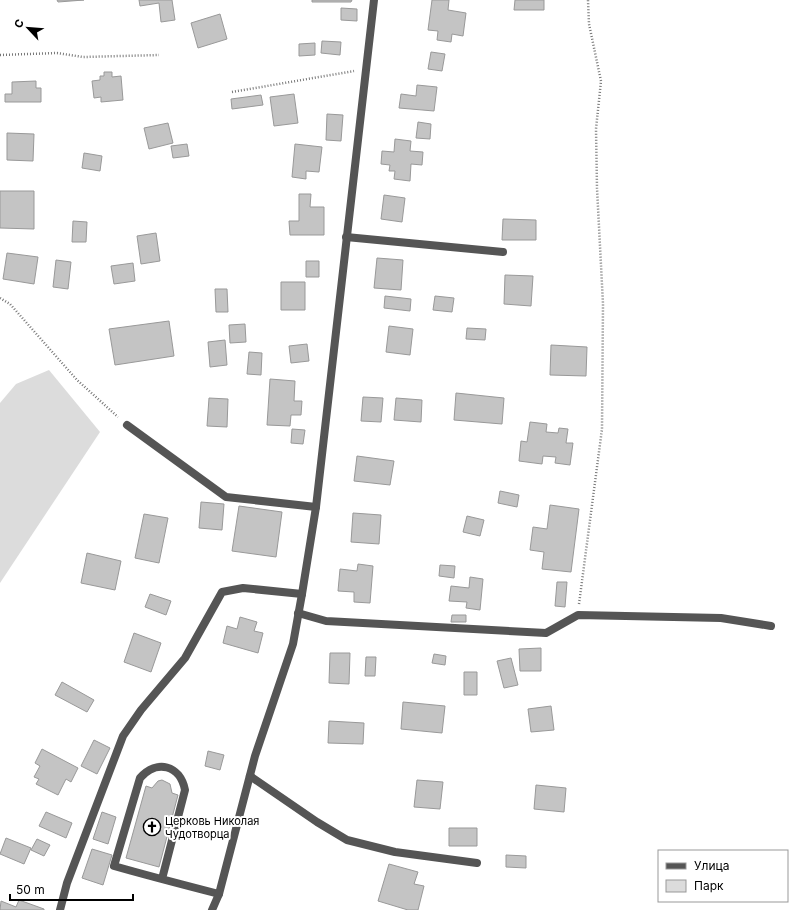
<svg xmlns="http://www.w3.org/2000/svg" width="796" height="910" viewBox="0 0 796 910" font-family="Inter,sans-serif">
	<rect width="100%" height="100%" fill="#fff"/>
	<path fill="#dcdcdc" d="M49,370L100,432L0,583V403L16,384Z"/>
	<path fill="#c4c4c4" stroke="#999" d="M57,0H84L58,2Z
		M139,0H172L175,20L161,22L159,3L140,6Z
		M312,0H352L351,2H312Z
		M432,0H449L448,10L466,13L463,36L452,34L451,42L437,40L438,31L428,30Z
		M515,0H544V10H514Z
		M341,8L357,9V21L341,20Z
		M220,14L227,39L198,48L191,23Z
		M322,41L341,42L340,55L321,53Z
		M315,43V55L299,56V44Z
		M431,52L445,54L442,71L428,69Z
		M104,72H112V77L121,76L123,100L101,102V97L94,98L92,81L100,80V76H104Z
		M36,81V88H41V102H5V94H12V82Z
		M417,85L437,87L434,111L399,108L401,94L416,96Z
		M294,94L298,123L274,126L270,97Z
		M261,95L263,105L232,109L231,99Z
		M327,114L343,115L341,141L326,140Z
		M418,122L431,124L430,139L416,138Z
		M168,123L173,143L149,149L144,128Z
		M7,133L34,134L33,161L7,160Z
		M395,139L411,141L410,151L423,152L422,165L411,164L410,181L394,179L395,171H389L390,165L381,164L382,151L394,152Z
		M187,144L189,156L173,158L171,146Z
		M295,144L322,147L319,172L306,171V179L292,177Z
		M84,153L102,156L100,171L82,168Z
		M0,191H34V229L0,228Z
		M299,194H311L310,207H324V235H290L289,221H299Z
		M384,195L405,198L402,222L381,219Z
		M503,219L536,220V240H502Z
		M73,221L87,222L86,242H72Z
		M156,233L160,261L141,264L137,236Z
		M7,253L38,257L34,284L3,279Z
		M377,258L403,260L401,290L374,288Z
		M56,260L71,262L68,289L53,287Z
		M306,261H319V277H306Z
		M133,263L135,281L114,284L111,266Z
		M505,275L533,276L531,306L504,304Z
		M281,282H305V310H281Z
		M215,289H227L228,312H216Z
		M385,296L411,299L410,311L384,308Z
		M435,296L454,298L452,312L433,310Z
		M169,321L174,356L115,365L109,329Z
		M245,324L246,342L230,343L229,325Z
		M389,326L413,329L410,355L386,352Z
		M467,328L486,329L485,340L466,339Z
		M225,340L227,365L210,367L208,342Z
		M307,344L309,361L291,363L289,346Z
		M551,345L587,347L586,376L550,375Z
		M249,352L262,353L261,375L247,374Z
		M270,379L295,381L294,401H302L301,415H291L290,426L267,425Z
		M456,393L504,398L502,424L454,420Z
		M363,397L383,398L381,422L361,421Z
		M209,398L228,399L227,427L207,426Z
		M396,398L422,400L421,422L394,420Z
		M530,422L547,424L546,432L558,433L559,428L568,429L566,443H573L570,465L555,463L556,457L543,456L542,464L519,461L521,441L527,442Z
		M292,429L305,430L303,444L291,443Z
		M357,456L394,461L390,485L354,481Z
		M500,491L519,495L517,507L498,503Z
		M201,502L224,504L222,530L199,528Z
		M550,505L579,509L571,572L542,569L544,552L530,550L533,527L547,529Z
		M239,506L282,512L276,557L232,551Z
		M353,513L381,515L379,544L351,542Z
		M144,514L168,518L159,563L135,558Z
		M467,516L484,520L480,536L463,532Z
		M87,553L121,561L115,590L81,583Z
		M358,564L373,566L370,603L354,602V592L338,591L340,569L357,571Z
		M440,565L455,566L454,578L439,576Z
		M470,577L483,579L480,610L466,608L467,602L449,601L451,586L469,588Z
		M557,582H567L565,607L555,606Z
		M150,594L171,601L166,615L145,607Z
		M452,615H466V622H451Z
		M240,617L257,622L254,631L263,633L258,653L223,643L227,626L237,629Z
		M134,633L161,643L151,672L124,662Z
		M541,648V671H520L519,649Z
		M330,653H350L349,684L329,683Z
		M434,654L446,656L445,665L432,663Z
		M366,657H376L375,676H365Z
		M511,658L518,685L504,688L497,661Z
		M464,672H477V695H464Z
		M62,682L94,700L87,712L55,695Z
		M403,702L445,706L442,733L401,729Z
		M551,706L554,730L531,732L528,709Z
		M329,721L364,723L363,744L328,743Z
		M94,740L110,748L97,774L81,766Z
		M42,749L78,768L71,782L66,779L58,795L36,784L39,779L34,777L40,766L35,763Z
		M208,751L224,755L220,770L205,766Z
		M162,780L170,784L172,793L178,795L159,867L126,858L146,786L152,788L158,781Z
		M417,780L443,782L440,809L414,807Z
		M536,785L566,788L564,812L534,809Z
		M46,812L72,823L66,838L39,826Z
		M102,812L116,817L108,844L93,839Z
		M449,828H477V846H449Z
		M6,838L31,848L24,864L0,854Z
		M37,839L50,845L44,856L31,850Z
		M92,849L112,855L103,885L82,878Z
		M506,855L526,856V868L506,867Z
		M389,864L418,872L414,884L424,886L418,910H408L378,901Z
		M19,900L44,909V910H0L1,901L16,907Z"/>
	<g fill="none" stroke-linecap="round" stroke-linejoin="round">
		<path stroke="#777" stroke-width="2.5" stroke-dasharray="1 2" stroke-linecap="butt" d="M0,55L57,53L83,57L159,55
			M232,92L354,71
			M0,298L10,304L77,380L118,417
			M579,604L602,429L603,304L597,188L596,129L601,81L589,24L588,0"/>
		<path stroke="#555" stroke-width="8" d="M346,237L503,252
			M127,425L226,497L316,507
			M298,613L326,621L546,633L578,615L721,618L771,626
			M250,776L317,822L347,840L395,852L477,863
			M162,879L185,790C180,765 157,759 140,778L114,866C149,876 184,885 219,894
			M60,910L67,883L123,736L141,710L185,658L222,592L243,588L302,594"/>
		<path stroke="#555" stroke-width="8" d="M212,910L219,894L255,756L293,644L302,594L316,507L374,0"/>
	</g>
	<defs>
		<symbol id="church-ring" viewBox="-11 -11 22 22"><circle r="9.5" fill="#fff" stroke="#000" stroke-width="1.5"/><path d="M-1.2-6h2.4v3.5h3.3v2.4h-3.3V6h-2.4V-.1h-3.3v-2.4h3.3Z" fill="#000"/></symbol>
	</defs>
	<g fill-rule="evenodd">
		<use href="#church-ring" x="142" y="817" width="20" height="20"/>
	</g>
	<g text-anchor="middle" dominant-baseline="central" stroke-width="4" stroke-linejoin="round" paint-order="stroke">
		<g font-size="11" fill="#000" stroke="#fff" text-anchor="start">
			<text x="165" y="821">Церковь Николая<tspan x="165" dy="13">Чудотворца</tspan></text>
		</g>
	</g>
	<rect x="658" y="850" width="130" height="52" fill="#ffffff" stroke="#999999"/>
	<rect x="666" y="863" width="20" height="6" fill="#555555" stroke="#999999"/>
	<text x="694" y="870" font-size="12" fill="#000000">Улица</text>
	<rect x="666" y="880" width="20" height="12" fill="#dcdcdc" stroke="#999999"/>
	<text x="694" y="890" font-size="12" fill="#000000">Парк</text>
	<g transform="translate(28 28) rotate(296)" stroke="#ffffff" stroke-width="3" paint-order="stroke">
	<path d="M0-3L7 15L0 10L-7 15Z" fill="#000000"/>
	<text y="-6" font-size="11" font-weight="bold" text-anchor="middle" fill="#000000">С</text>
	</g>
	<path d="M10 894v6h123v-6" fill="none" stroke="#000000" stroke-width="2"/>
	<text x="16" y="894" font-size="12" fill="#000000" stroke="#ffffff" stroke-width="3" paint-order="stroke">50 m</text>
</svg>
